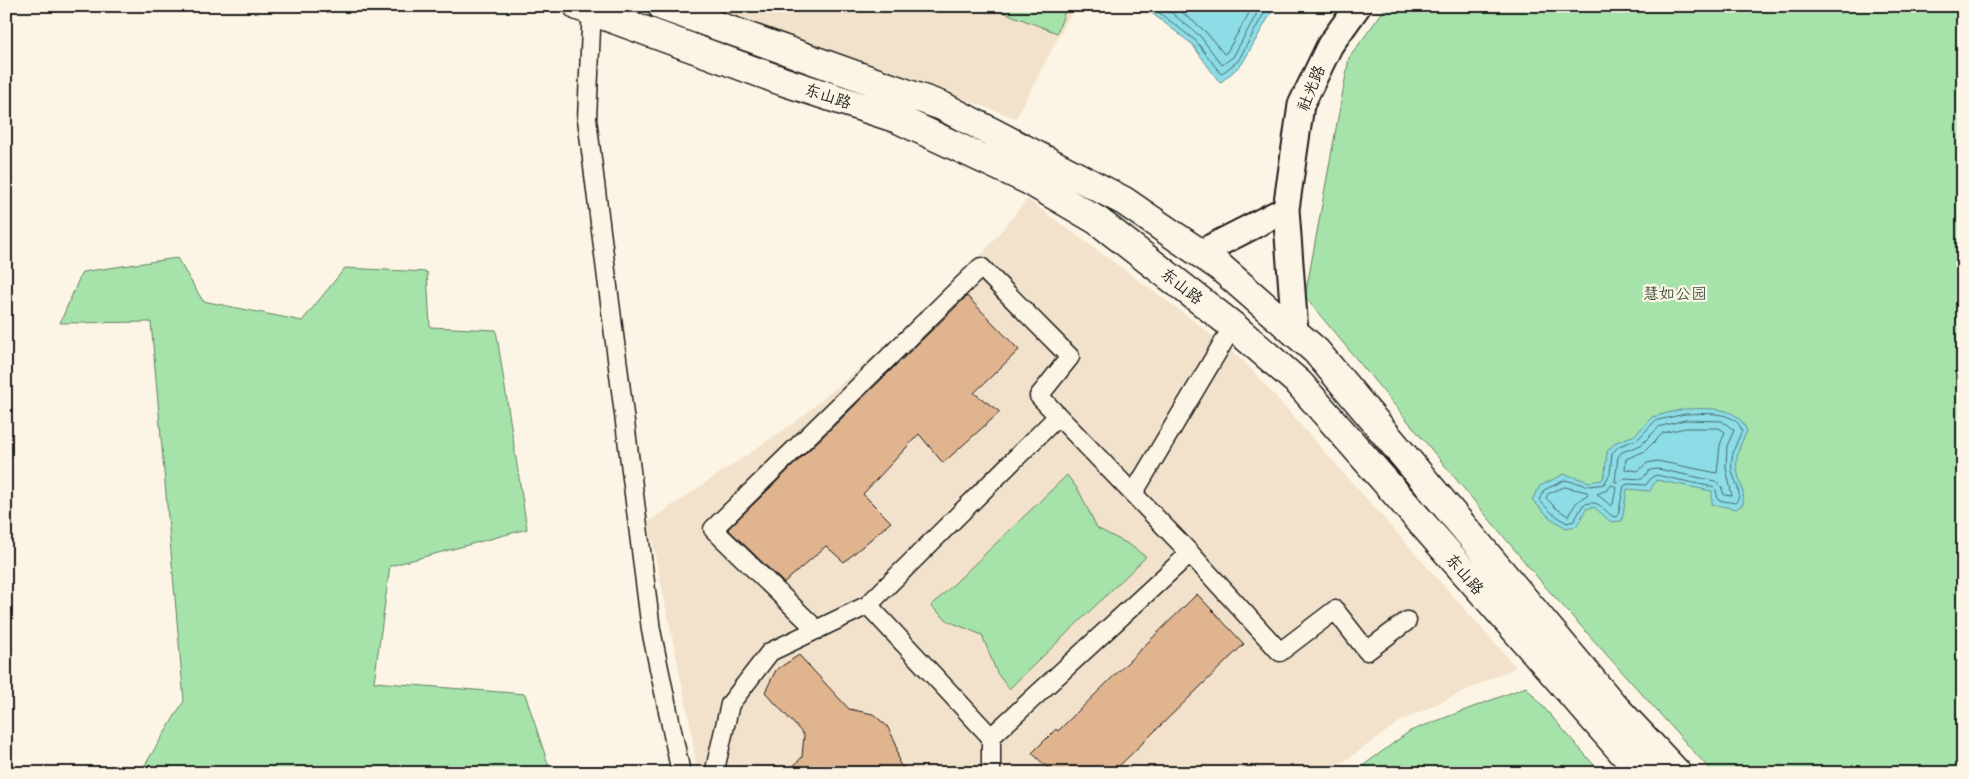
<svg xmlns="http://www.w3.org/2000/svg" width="1969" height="779" viewBox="0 0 1969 779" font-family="Sriracha,'LXGW WenKai TC',sans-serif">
	<rect width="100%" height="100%" fill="#fcf5e5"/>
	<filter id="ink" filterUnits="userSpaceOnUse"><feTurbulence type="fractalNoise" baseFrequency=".02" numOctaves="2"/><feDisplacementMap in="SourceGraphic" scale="10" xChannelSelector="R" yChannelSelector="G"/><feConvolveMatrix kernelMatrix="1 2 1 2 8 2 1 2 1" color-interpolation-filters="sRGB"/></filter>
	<g filter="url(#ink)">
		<path fill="#f3e2cb" d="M702,6H1075L1016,118Z
			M1027,199L1197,323L1245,362L1516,667L1401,721L1328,773H697L690,723L648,522L798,420L956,286Z"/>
		<path fill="#a6e3aa" stroke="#618063" d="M1005,6H1067L1057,33L1003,12Z
			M1387,6H1963V773H1713L1543,584L1305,297L1349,58Z
			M177,258L203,301L302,321L345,268L427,272L430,327L496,330L527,529L390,566L374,682L525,694L551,773H140L184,701L151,322L60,323L82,272Z
			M1067,475L1079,491L1097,528L1130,545L1146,557L1009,689L997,673L982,635L948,621L931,606Z
			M1526,687L1601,773H1353L1410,731Z"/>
		<path fill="#8cdde5" stroke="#5f9095" d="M1153,6H1275L1242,64L1220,83L1192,44L1149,11Z
			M1684,409C1708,409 1737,404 1747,431C1741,443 1735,455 1737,469C1739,483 1745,488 1743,504L1736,509L1712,504V491L1656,480L1650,491L1627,489L1622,521L1611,522L1594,507L1586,509L1577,526L1566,528L1549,517L1532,500L1540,486L1564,474L1590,482L1602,480L1605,473L1607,451L1616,442L1635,435L1652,417Z"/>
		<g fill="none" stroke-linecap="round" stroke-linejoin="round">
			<path stroke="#49696c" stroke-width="1" d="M1157,6V11L1196,41L1221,74L1238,61L1268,6
				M1163,6L1200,36L1222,65L1233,57L1261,6
				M1174,6L1205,31L1224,54L1227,52L1253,6
				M1685,414C1702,414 1736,409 1742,431C1736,444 1730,455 1732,470C1733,480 1745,494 1735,503L1718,500L1716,490L1713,487L1656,475L1652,477L1646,485L1628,484L1624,486L1618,515L1616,517L1612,516C1601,507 1598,499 1583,505L1574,521L1567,523L1552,513L1539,500L1544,490L1565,480L1590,486L1604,484L1610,474L1612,453L1619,446L1638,439L1655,421Z
				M1685,420L1722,421L1734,430L1727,446L1726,468L1732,496L1724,495L1721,486L1715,481L1658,469L1650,470L1642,479L1626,478L1618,482H1615L1618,457L1622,452L1641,445L1659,427Z
				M1686,428H1719L1725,432L1720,445L1717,473L1657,461L1647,463L1638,471L1625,469L1626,459L1645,451L1663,433Z
				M1612,485L1616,487L1613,504L1611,506L1597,494L1607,490Z
				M1565,487L1587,492L1588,494L1577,502L1568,516L1556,508L1546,498L1548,494Z"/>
		</g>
		<path fill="#dfb48f" stroke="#1c1c1c" d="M967,296L1019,350L974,393L1000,412L943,463L919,434L863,494L891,522L844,562L826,546L784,583L728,529Z
			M1197,594L1244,644L1112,773H1053L1032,753L1056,729L1058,731Z
			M799,655L849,709L873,714L887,726L896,743L899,763L909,773H787L802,757L804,735L765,692L776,670Z"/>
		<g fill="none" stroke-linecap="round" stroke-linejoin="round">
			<defs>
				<path id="street" d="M592,6L587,119L651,630L681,773
					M1133,494L1233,326
					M868,605L1058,416
					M817,630L713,529L981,267L1070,357L1039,396L1190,553L1280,652L1335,610L1367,651L1407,621
					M991,737L1190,553
					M718,773L716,765L730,704L770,652L868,605L991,737V773"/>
				<path id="secondary" d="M1286,209L1301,105L1330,45L1358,6
					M1200,253L1286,209L1295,332"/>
				<path id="primary" d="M578,6L782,81L898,119L1028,180L1098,221L1233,326L1299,383L1641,773
					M662,6L942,106L1124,201L1220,267L1316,351L1612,704L1677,773"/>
			</defs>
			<use href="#street" stroke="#1c1c1c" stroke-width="21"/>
			<use href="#secondary" stroke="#1c1c1c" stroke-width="29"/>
			<use href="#primary" stroke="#1c1c1c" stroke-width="31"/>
			<path stroke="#1c1c1c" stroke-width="2.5" stroke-dasharray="1 4" stroke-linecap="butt" d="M1270,6L1273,9"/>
			<use href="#street" stroke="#fcf5e5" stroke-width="18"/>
			<use href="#secondary" stroke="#fcf5e5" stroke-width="25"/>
			<use href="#primary" stroke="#fcf5e5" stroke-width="28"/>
		</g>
	</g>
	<g text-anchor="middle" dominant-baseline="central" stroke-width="4.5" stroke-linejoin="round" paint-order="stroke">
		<g font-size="16" fill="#1c1c1c" stroke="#fcf5e5">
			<text transform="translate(1311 88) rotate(-68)">社光路</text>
			<text transform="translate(828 96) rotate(18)">东山路</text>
			<text transform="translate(1182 286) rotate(38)">东山路</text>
			<text transform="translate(1465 574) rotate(49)">东山路</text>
		</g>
		<g font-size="16" fill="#455847" stroke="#fcf5e5">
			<text x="1675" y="293">慧如公园</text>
		</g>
	</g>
	<rect width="1969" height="779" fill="none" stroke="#fcf5e5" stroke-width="25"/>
	<rect x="12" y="12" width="1944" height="754" fill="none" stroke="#1c1c1c" stroke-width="2" filter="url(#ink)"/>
</svg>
